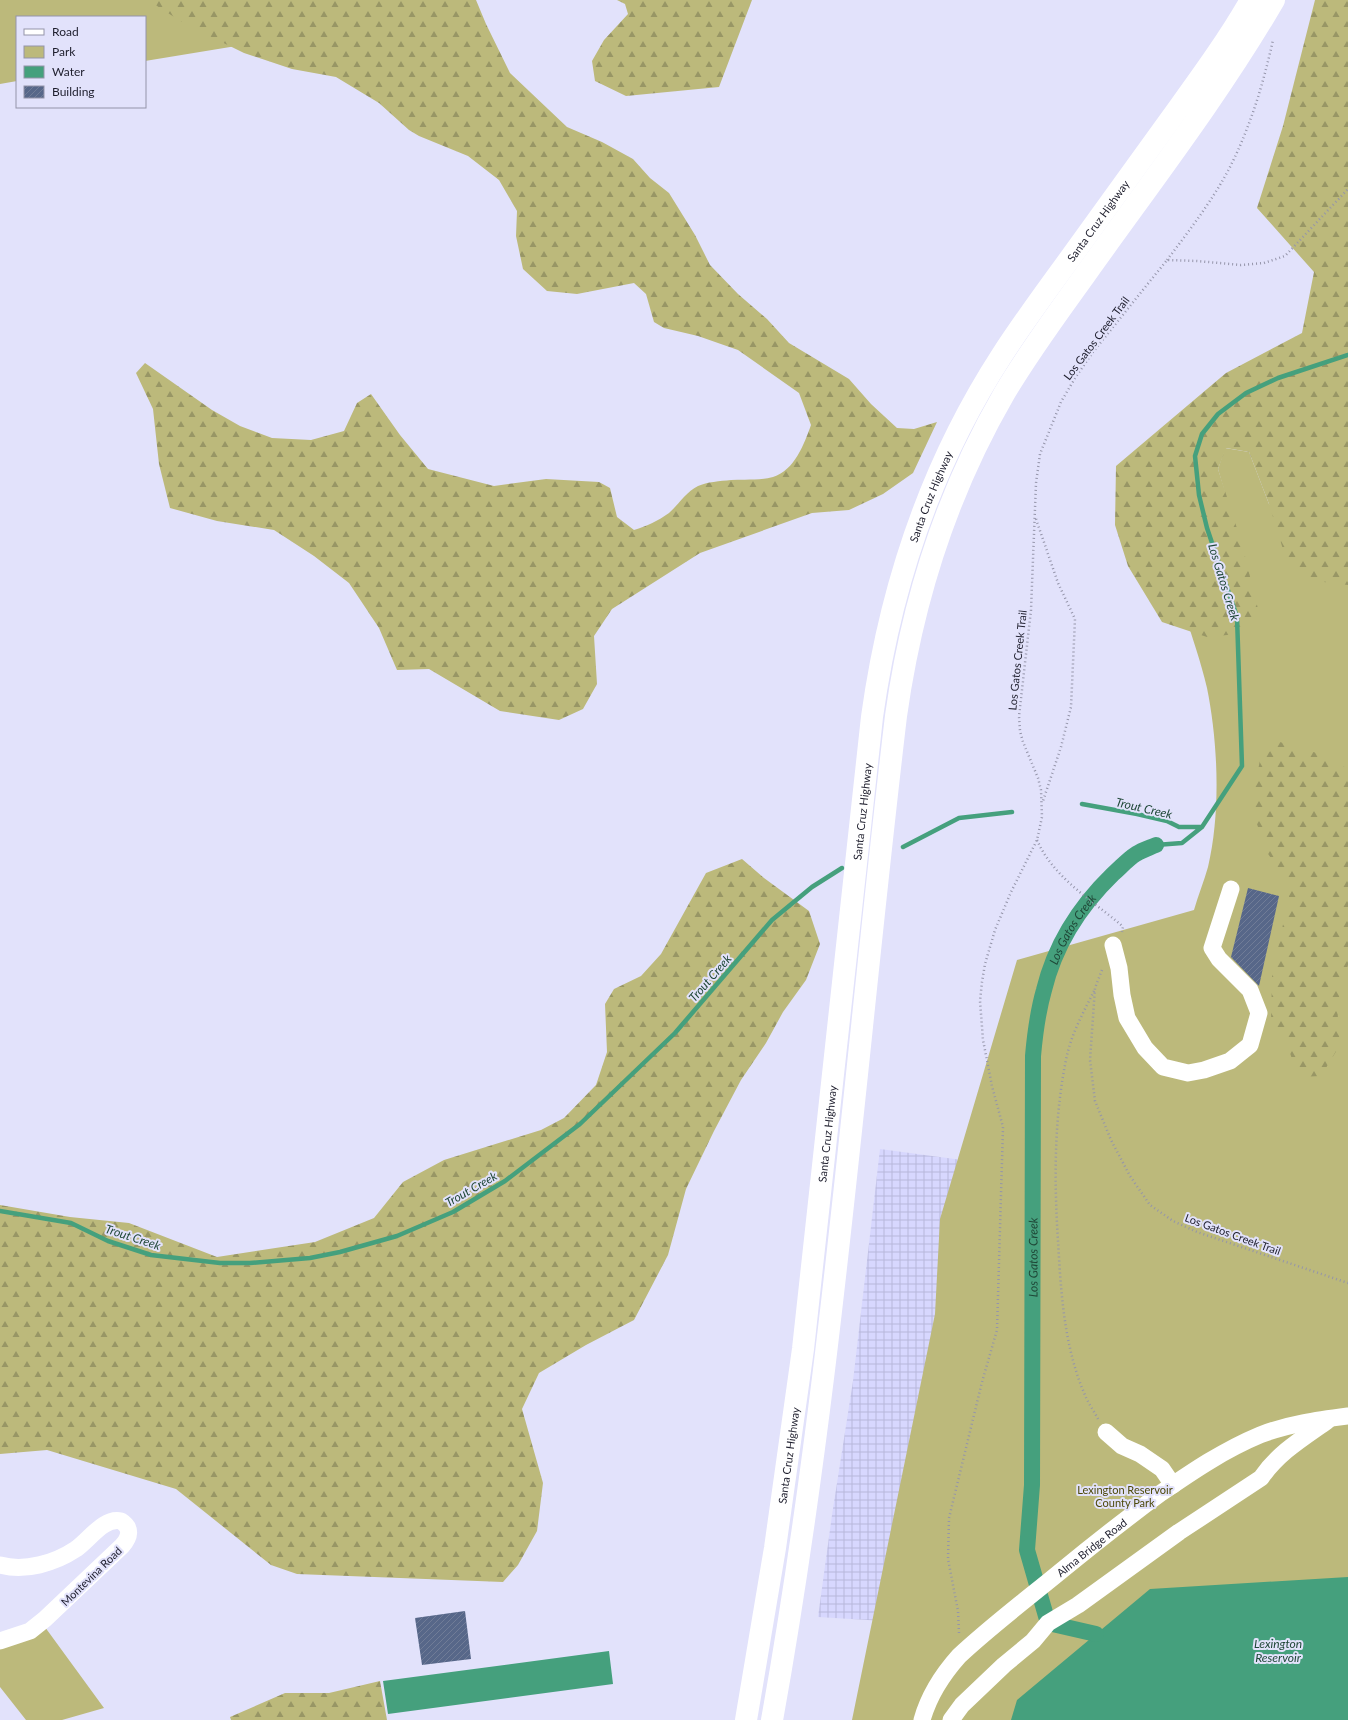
<svg xmlns="http://www.w3.org/2000/svg" width="1348" height="1720" viewBox="0 0 1348 1720" font-family="Lato,sans-serif">
	<defs>
		<pattern id="industrial-grid" width="8" height="8" patternUnits="userSpaceOnUse"><rect width="8" height="8" fill="#d7d7fe"/><path d="M0 4h8M4 0v8" fill="none" stroke="#b8b8da"/></pattern>
		<pattern id="forest-firs" width="22" height="20" patternUnits="userSpaceOnUse"><rect width="22" height="20" fill="#bcb97b"/><path d="M5 1l3.5 6h-7zM16 11l3.5 6h-7z" fill="#989665"/></pattern>
		<pattern id="building-hatch" width="6" height="6" patternUnits="userSpaceOnUse"><rect width="6" height="6" fill="#576789"/><path d="M-1 1l2-2M0 6l6-6M5 7l2-2" fill="none" stroke="#707c97"/></pattern>
	</defs>
	<rect width="100%" height="100%" fill="#e2e2fb"/>
	<path fill="url(#industrial-grid)" d="M880,1149L1007,1166L966,1626L818,1617L832,1515L853,1381Z"/>
	<path fill="#bcb97b" d="M0,0H455L260,42L145,61V17H17V81L0,84Z
		M1225,448L1249,452L1269,504L1348,560V1720H852L935,1314L940,1219L1017,960L1194,910C1198,896 1204,881 1208,867C1221,812 1218,742 1207,688C1201,662 1192,637 1184,611L1249,575L1218,469Z
		M42,1623L104,1708L62,1720H26L0,1687V1635Z"/>
	<path fill="url(#forest-firs)" d="M132,0H476L486,24L510,73L567,127L602,142L633,159L650,178L669,193L695,235L710,265L738,294L767,319L789,343L849,379L871,404L897,428L914,429L937,422L913,473L883,494L849,510L812,513L700,553L612,609L594,636L597,684L583,709L559,720L500,711L429,669L397,670L379,628L349,583L314,556L274,530L217,521L170,508L159,464L153,409L136,373L145,363L212,410L240,426L272,438L311,440L344,431L357,403L371,394L400,435L428,469L494,486L546,479L599,482L610,488L617,517L634,530C647,526 658,521 669,513C679,504 686,492 698,486C707,482 720,481 731,480C744,479 760,481 773,477C795,470 804,444 811,425L799,393L738,350L698,336L664,328L654,322L646,294L634,283L577,294L547,291L523,269L516,236L517,211L499,180L468,156L419,136L409,130L379,103L336,77L292,69L244,53L185,24L154,4Z
		M617,0H752L719,87L626,96L595,81L592,61L604,40L628,14L625,4Z
		M1315,0H1348V585L1324,582L1300,575L1286,559L1269,504L1249,452L1226,448L1218,469L1242,544L1260,617L1237,634L1207,637L1162,622L1128,566L1115,525L1116,466L1226,373L1302,333L1314,272L1257,208L1283,126Z
		M1280,742L1337,759L1348,771V965L1337,1005L1340,1045L1321,1076L1298,1077L1286,1041L1271,1022L1272,977L1291,886L1266,851L1251,806L1260,760Z
		M742,859L764,878L809,911L820,944L806,980L783,1012L766,1043L741,1080L714,1131L686,1189L668,1255L634,1320L586,1345L539,1373L522,1409L543,1483L537,1531L518,1565L503,1582L297,1574L271,1565L176,1489L47,1450L0,1454V1205L70,1217L129,1223L217,1257L315,1242L374,1218L403,1182L444,1160L541,1130L564,1118L596,1085L607,1052L605,1004L614,989L641,976L661,954L706,873Z
		M380,1681L387,1720H231L230,1717L285,1693H329Z"/>
	<path fill="#45a07d" d="M1348,1577V1720H1011L1017,1700L1150,1589Z
		M609,1651L613,1684L388,1714L383,1681Z"/>
	<g fill="none" stroke-linecap="round" stroke-linejoin="round">
		<path stroke="#45a07d" stroke-width="4.5" d="M1082,804L1137,814L1167,821L1179,827H1202
			M1156,845L1182,843L1202,827L1242,766L1237,617L1207,528L1199,495L1195,456L1202,434L1218,414L1246,393L1278,378L1348,355
			M903,847L959,818L1012,812
			M0,1211L71,1223L108,1241L151,1255L220,1263H250L310,1258L340,1252L397,1236L453,1212L505,1181L580,1124L675,1033L772,920L812,887L842,868"/>
		<path stroke="#45a07d" stroke-width="16" id="s1" d="M1096,1634L1048,1623L1027,1550L1032,1485L1033,1056C1035,1033 1038,1011 1044,990C1055,945 1080,906 1113,874C1121,867 1128,859 1136,854C1142,850 1149,848 1156,845"/>
	</g>
	<path fill="url(#building-hatch)" d="M1248,888L1279,896L1259,986L1231,957Z
		M465,1611L471,1659L422,1665L415,1618Z"/>
	<g fill="none" stroke-linecap="round" stroke-linejoin="round">
		<path stroke="#9595aa" stroke-width="2.5" stroke-dasharray="1 3" stroke-linecap="butt" d="M1167,260C1189,231 1212,201 1229,169C1250,128 1263,85 1273,40
			M1036,519L1058,583L1075,619L1071,707L1061,747L1043,801
			M1037,840C1053,877 1090,899 1120,924L1123,927L1122,932
			M1102,970L1095,988L1090,1060L1095,1101L1111,1140L1130,1176L1150,1205L1173,1221L1197,1232L1348,1283
			M1094,991C1084,1011 1072,1033 1067,1055C1054,1116 1054,1179 1058,1241C1061,1293 1064,1347 1085,1395C1088,1403 1094,1411 1098,1419
			M959,1633L958,1611L948,1559L949,1518L982,1382L997,1330L1003,1127L992,1086L983,1040L980,1001L982,982L985,964L995,930L1011,892L1037,840L1042,817L1041,790L1038,778L1023,742L1020,731L1019,716L1031,610L1036,483L1040,454L1061,402L1075,378L1093,352L1167,260L1197,261L1241,265L1264,263L1285,256L1348,189"/>
		<g stroke="#fff" stroke-width="17">
			<path d="M1113,945L1119,968L1122,995L1127,1018L1145,1048L1163,1067L1188,1073L1204,1070L1230,1061L1250,1045L1259,1013L1250,990L1219,959L1212,948L1231,889"/>
			<path d="M1106,1432L1122,1446L1140,1454L1162,1469L1173,1485"/>
			<path d="M0,1565C25,1572 55,1563 76,1549C90,1539 104,1517 121,1521C132,1528 130,1537 122,1546L45,1619L30,1631L0,1641"/>
			<path id="s2" d="M922,1720C929,1695 942,1675 959,1656C991,1626 1027,1599 1061,1571C1094,1544 1127,1518 1161,1493C1193,1471 1224,1450 1260,1435C1288,1424 1318,1420 1348,1416"/>
			<path d="M951,1720L962,1705L1004,1665L1033,1641L1048,1623L1078,1605L1179,1532L1261,1478C1278,1453 1303,1438 1327,1421"/>
		</g>
		<g stroke="#fff" stroke-width="22">
			<path id="s3" d="M746,1720L775,1548L803,1349L872,717C890,587 930,466 1002,355C1022,324 1044,294 1066,264C1101,216 1135,168 1170,120C1198,81 1227,42 1251,0"/>
			<path d="M772,1720C832,1388 856,1051 896,716C912,602 946,494 1004,394C1028,353 1057,314 1085,275C1149,185 1218,96 1274,0"/>
		</g>
	</g>
	<g text-anchor="middle" dominant-baseline="central" stroke-width="4" stroke-linejoin="round" paint-order="stroke">
		<g font-size="11" fill="#1e1e2d" stroke="#e2e2fb">
			<text stroke="none"><textPath href="#s3" startOffset="1564">Santa Cruz Highway</textPath></text>
			<text transform="translate(1096 338) rotate(-53)">Los Gatos Creek Trail</text>
			<text stroke="none"><textPath href="#s3" startOffset="1240">Santa Cruz Highway</textPath></text>
			<text transform="translate(1017 660) rotate(-84)">Los Gatos Creek Trail</text>
			<text stroke="none"><textPath href="#s3" startOffset="916">Santa Cruz Highway</textPath></text>
			<text stroke="none"><textPath href="#s3" startOffset="592">Santa Cruz Highway</textPath></text>
			<text transform="translate(1233 1234) rotate(20)">Los Gatos Creek Trail</text>
			<text stroke="none"><textPath href="#s3" startOffset="268">Santa Cruz Highway</textPath></text>
			<text stroke="none"><textPath href="#s2" startOffset="246">Alma Bridge Road</textPath></text>
			<text transform="translate(91 1576) rotate(-44)">Montevina Road</text>
		</g>
		<g font-size="11" fill="#4d490a" stroke="#e2e2fb">
			<text x="1125" y="1489">Lexington Reservoir<tspan x="1125" dy="13">County Park</tspan></text>
		</g>
		<g font-size="12" font-style="italic" fill="#1f4737" stroke="#e2e2fb">
			<text transform="translate(1224 582) rotate(73)">Los Gatos Creek</text>
			<text transform="translate(1144 808) rotate(13)">Trout Creek</text>
			<text stroke="none"><textPath href="#s1" startOffset="754">Los Gatos Creek</textPath></text>
			<text transform="translate(710 978) rotate(-49)">Trout Creek</text>
			<text transform="translate(471 1189) rotate(-30)">Trout Creek</text>
			<text transform="translate(133 1237) rotate(18)">Trout Creek</text>
			<text stroke="none"><textPath href="#s1" startOffset="418">Los Gatos Creek</textPath></text>
			<text x="1278" y="1643">Lexington<tspan x="1278" dy="14">Reservoir</tspan></text>
		</g>
	</g>
	<rect x="16" y="16" width="130" height="92" fill="#e2e2fb" stroke="#9494a9"/>
	<rect x="24" y="29" width="20" height="6" fill="#ffffff" stroke="#9494a9"/>
	<text x="52" y="36" font-size="12" fill="#1e1e2d">Road</text>
	<rect x="24" y="46" width="20" height="12" fill="#bcb97b" stroke="#9494a9"/>
	<text x="52" y="56" font-size="12" fill="#1e1e2d">Park</text>
	<rect x="24" y="66" width="20" height="12" fill="#45a07d" stroke="#9494a9"/>
	<text x="52" y="76" font-size="12" fill="#1e1e2d">Water</text>
	<rect x="24" y="86" width="20" height="12" fill="url(#building-hatch)" stroke="#9494a9"/>
	<text x="52" y="96" font-size="12" fill="#1e1e2d">Building</text>
</svg>
